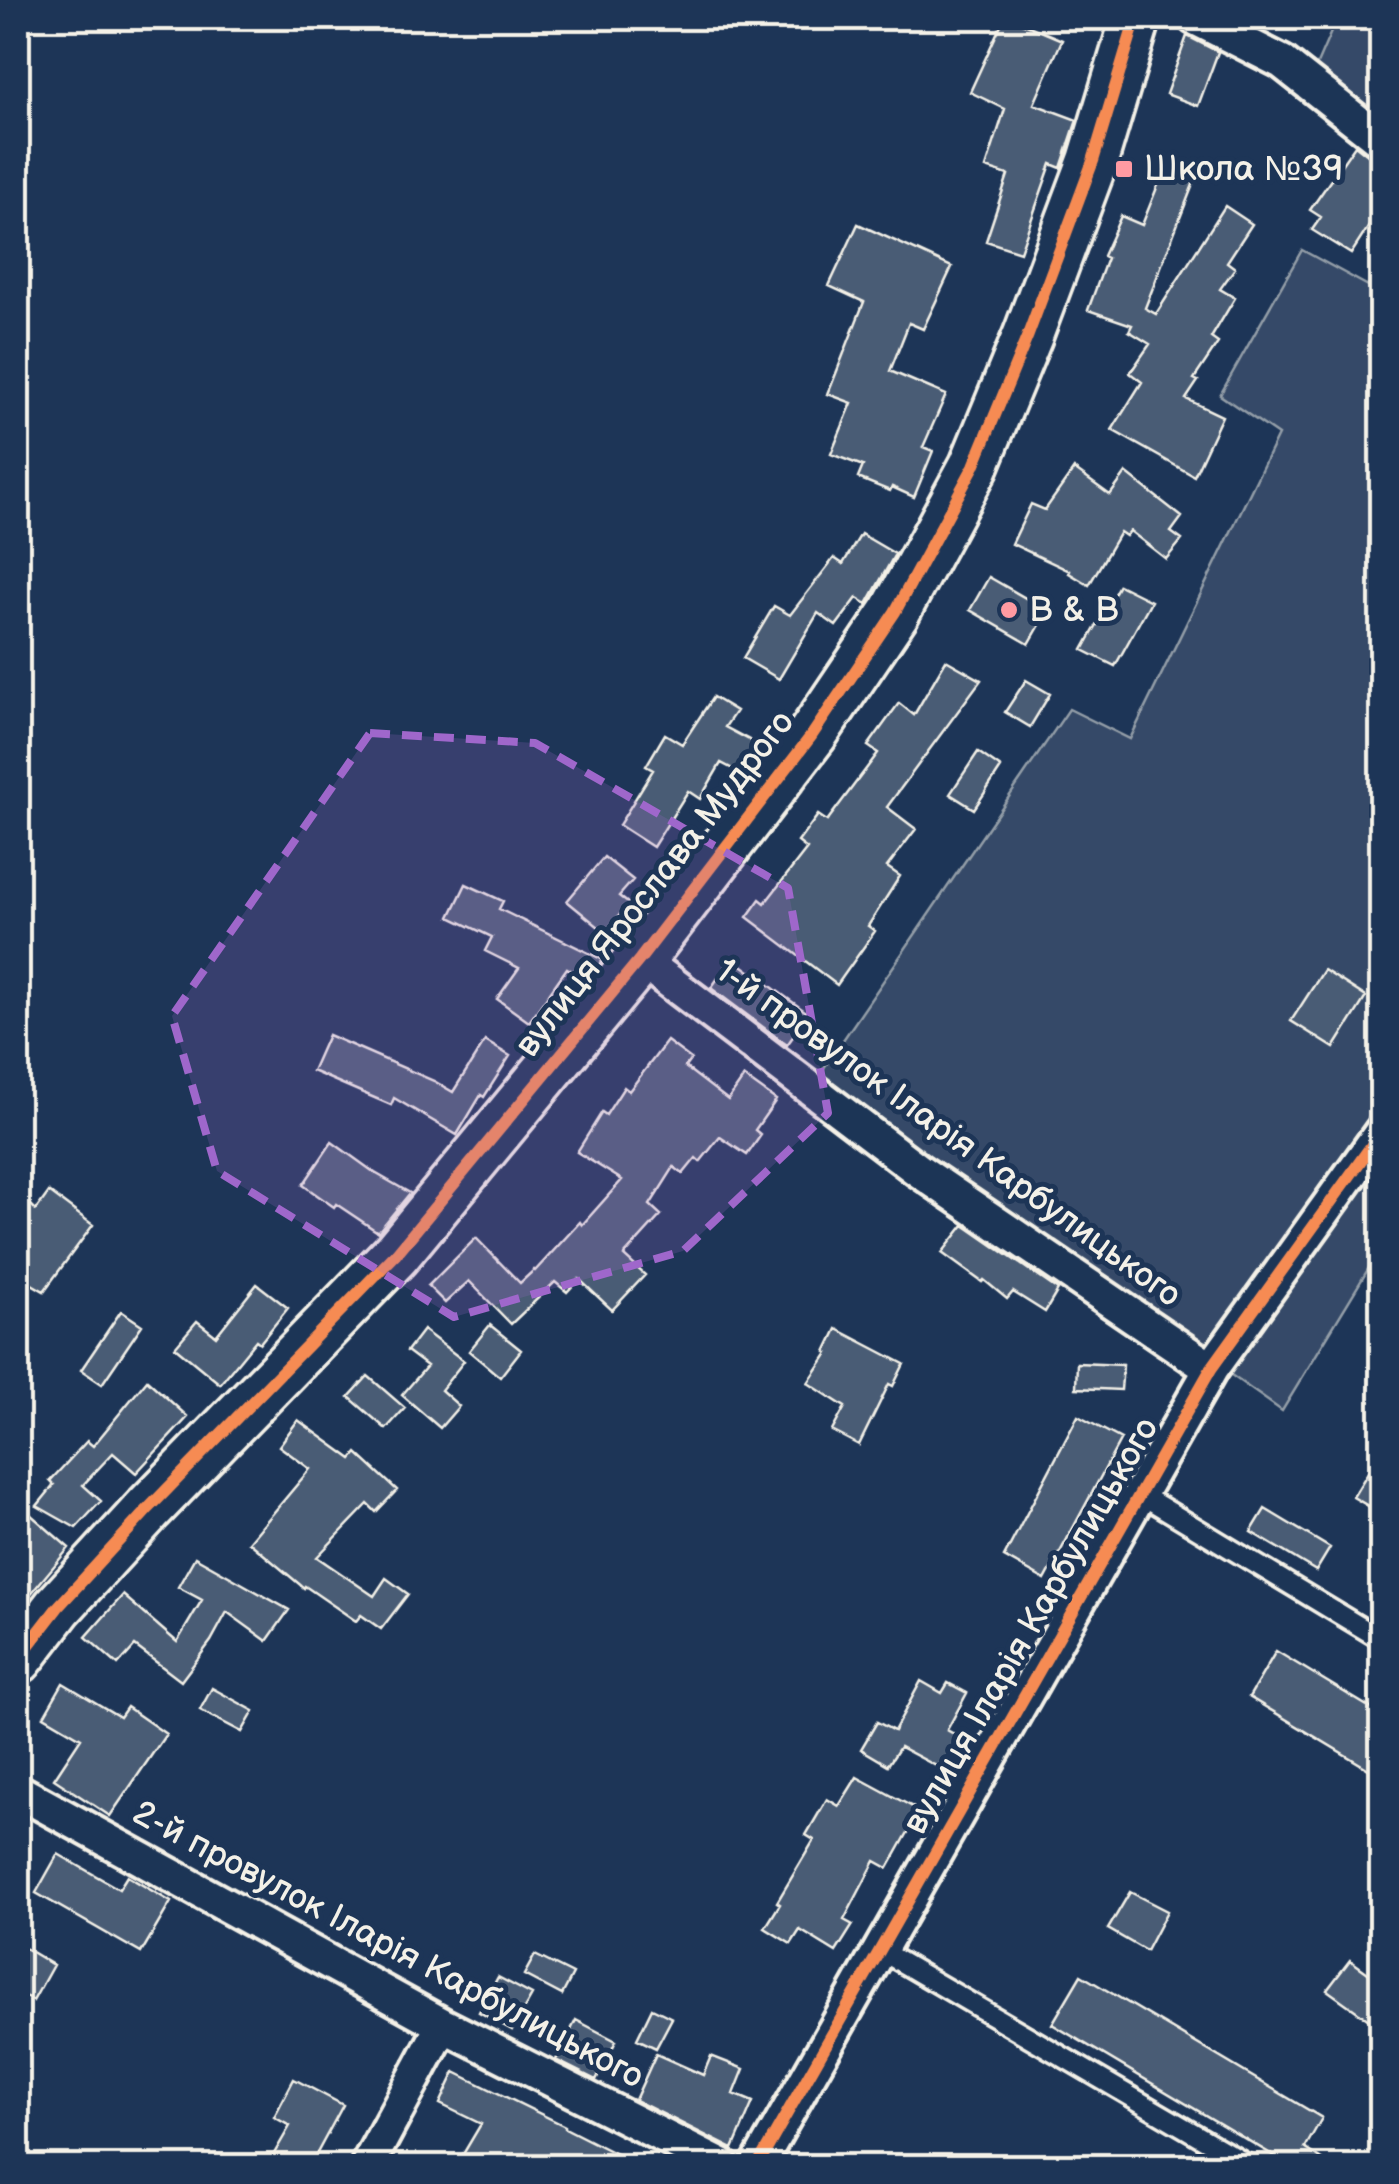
<svg xmlns="http://www.w3.org/2000/svg" width="1399" height="2184" viewBox="0 0 1399 2184" font-family="'Balsamiq Sans',sans-serif">
	<rect width="100%" height="100%" fill="#1d3557"/>
	<filter id="ink" filterUnits="userSpaceOnUse"><feTurbulence type="fractalNoise" baseFrequency=".01" numOctaves="2"/><feDisplacementMap in="SourceGraphic" scale="20" xChannelSelector="R" yChannelSelector="G"/><feConvolveMatrix kernelMatrix="1 2 1 2 8 2 1 2 1" color-interpolation-filters="sRGB"/></filter>
	<g filter="url(#ink)">
		<path fill="#354a67" stroke="#949ea8" stroke-width="2.5" d="M1337,18H1381V123L1314,71Z
			M1302,250L1381,293V1248L1282,1411L815,1081L1069,709L1130,739L1278,435L1220,395Z"/>
		<path fill="#485b74" stroke="#f4f1e8" stroke-width="2.5" d="M1004,18H1010L1062,40L1034,104L1077,120L1061,168L1051,164L1020,252L986,241L1008,175L986,168L1005,109L970,92Z
			M1187,36L1218,52L1198,106L1166,94Z
			M1355,145L1370,157L1382,161V206L1351,254L1312,230L1321,217L1310,210Z
			M1164,170L1194,182L1145,308L1156,314L1225,206L1252,224L1227,262L1235,268L1220,289L1235,298L1211,338L1218,343L1194,379L1198,381L1186,399L1222,416L1194,476L1112,430L1142,382L1130,373L1150,344L1129,331L1132,325L1088,310L1107,258L1103,256L1121,216L1142,225Z
			M858,224L952,267L923,329L909,323L890,371L946,395L923,447L933,451L914,497L892,487L890,491L858,478L863,466L831,454L852,403L828,394L864,302L829,286Z
			M1074,469L1110,495L1126,473L1182,517L1171,532L1182,540L1166,559L1130,531L1126,536L1120,532L1089,585L1069,573L1070,571L1012,544L1031,504L1045,510Z
			M861,534L895,554L867,604L857,598L836,626L818,613L779,679L743,658L774,606L790,615L834,558L843,564Z
			M989,577L1048,611L1029,644L970,610Z
			M1119,585L1151,601L1115,666L1083,650Z
			M946,660L981,680L887,807L916,829L887,867L900,876L868,926L875,931L837,985L747,917L760,899L765,903L807,849L798,842L818,815L827,821L878,753L868,746L899,703L914,715Z
			M1026,680L1050,694L1030,727L1005,712Z
			M713,697L736,711L725,727L766,749L746,776L721,763L700,799L688,791L653,847L619,825L653,770L646,766L665,734L682,744Z
			M978,752L1001,768L974,809L950,794Z
			M604,857L633,880L619,896L629,904L605,932L567,901Z
			M466,884L503,901L499,909L603,960L587,980L567,968L529,1022L497,999L519,968L485,951L492,937L450,917Z
			M732,958L809,1014L787,1045L711,988Z
			M1324,970L1366,997L1334,1048L1291,1021Z
			M328,1035L434,1081L453,1092L485,1041L510,1056L484,1097L481,1095L457,1135L394,1098L391,1105L312,1071Z
			M667,1041L691,1059L685,1067L728,1100L744,1077L776,1100L755,1130L761,1135L747,1155L720,1137L700,1162L696,1158L683,1174L674,1167L650,1205L661,1215L624,1256L645,1275L612,1310L579,1279L567,1292L555,1282L511,1324L469,1281L445,1303L428,1286L476,1238L520,1283L534,1270L535,1271L580,1222L582,1225L622,1180L577,1152L602,1112L606,1115L624,1087L629,1091Z
			M332,1142L375,1173L410,1193L378,1232L336,1204L334,1207L303,1185Z
			M18,1192L36,1210L49,1192L93,1225L44,1291L18,1276Z
			M964,1225L1058,1290L1045,1312L1013,1292L1007,1299L984,1280L982,1282L942,1253Z
			M257,1284L288,1308L260,1343L256,1340L220,1384L175,1347L197,1321L216,1336Z
			M121,1311L142,1325L102,1384L81,1370Z
			M490,1325L521,1350L500,1377L469,1351Z
			M837,1329L904,1364L893,1386L889,1384L859,1445L832,1431L845,1407L808,1383L828,1353L826,1352Z
			M423,1330L464,1361L441,1390L459,1406L440,1428L402,1395L427,1366L407,1351Z
			M1077,1363L1123,1365L1121,1390L1076,1388Z
			M368,1376L405,1408L386,1429L349,1397Z
			M147,1380L188,1417L136,1473L113,1453L83,1485L101,1501L76,1528L37,1506L54,1485L50,1481L87,1441L93,1446Z
			M1078,1416L1121,1439L1045,1580L1004,1557Z
			M298,1420L352,1459L357,1453L397,1490L376,1512L368,1504L317,1557L374,1596L386,1578L408,1594L381,1629L361,1615L356,1621L305,1586L304,1588L249,1542L310,1469L279,1446Z
			M1382,1449V1514L1353,1497Z
			M1265,1509L1330,1548L1316,1571L1251,1532Z
			M30,1514L69,1548L18,1609V1530Z
			M195,1557L289,1610L267,1641L227,1612L211,1641L181,1681L135,1646L118,1665L86,1637L123,1595L177,1642L202,1600L178,1587Z
			M1276,1651L1382,1715V1777L1249,1697Z
			M921,1681L942,1693L948,1683L967,1693L947,1730L959,1737L942,1769L900,1747L888,1765L861,1749L877,1722L894,1731Z
			M63,1683L120,1717L127,1707L166,1734L110,1816L54,1779L81,1738L44,1716Z
			M212,1688L254,1711L242,1732L200,1710Z
			M857,1777L920,1811L888,1868L875,1861L844,1920L853,1925L836,1952L800,1930L791,1944L765,1928L780,1904L777,1902L814,1840L806,1835L827,1799L839,1806Z
			M58,1854L119,1889L127,1876L171,1902L141,1953L36,1893Z
			M1130,1892L1167,1911L1146,1951L1108,1929Z
			M18,1944L53,1965L33,2001L18,1992Z
			M535,1955L573,1974L562,1995L524,1975Z
			M1350,1960L1382,1983V2003L1369,2020L1327,1990Z
			M1081,1975L1322,2118L1305,2148L1331,2166H1291L1052,2024Z
			M498,1977L532,1995L512,2030L479,2012Z
			M652,2008L672,2018L656,2048L637,2039Z
			M576,2020L616,2041L596,2080L556,2060Z
			M656,2054L703,2075L711,2056L744,2069L734,2094L753,2102L733,2149L635,2100Z
			M455,2072L565,2126V2128L640,2166H456L481,2124L440,2104Z
			M294,2079L343,2105L310,2166H267L290,2126L274,2117Z"/>
		<g fill="none" stroke-linecap="round" stroke-linejoin="round">
			<defs>
				<path id="service" d="M1140,1494L1382,1640
					M880,1950L1250,2166"/>
				<path id="minor" d="M1195,18L1282,62L1382,141
					M640,959L918,1170L1211,1369
					M18,1791L443,2025L722,2166
					M367,2166L443,2025
					M757,2166L1211,1369L1382,1131"/>
				<path id="secondary" d="M18,1659L58,1607L149,1508L396,1254L640,959L812,735L895,612L974,466L1028,335L1093,161L1136,18"/>
			</defs>
			<use href="#service" stroke="#f4f1e8" stroke-width="25"/>
			<use href="#minor" stroke="#f4f1e8" stroke-width="40"/>
			<use href="#secondary" stroke="#f4f1e8" stroke-width="55"/>
			<use href="#service" stroke="#1d3557" stroke-width="18"/>
			<use href="#minor" stroke="#1d3557" stroke-width="32"/>
			<use href="#secondary" stroke="#1d3557" stroke-width="48"/>
			<defs>
				<path id="cycleway" d="M18,1659L58,1607L149,1508L396,1254L640,959L812,735L895,612L974,466L1028,335L1093,161L1136,18
					M757,2166L1211,1369L1382,1131"/>
			</defs>
			<use href="#cycleway" stroke="#1d3557" stroke-width="19"/>
			<use href="#cycleway" stroke="#f68b52" stroke-width="12"/>
		</g>
	</g>
	<path fill="#9f67cb" fill-opacity="0.2" stroke="#9f67cb" stroke-width="8" stroke-dasharray="20 12" stroke-linejoin="round" d="M370,733L535,743L788,888L828,1113L683,1251L454,1317L217,1171L172,1016Z"/>
	<g fill="#ff9aa2" stroke="#1d3557" stroke-width="4">
		<rect x="1114" y="159" width="20" height="20" rx="5"/>
		<circle cx="1009" cy="610" r="10"/>
	</g>
	<g text-anchor="middle" dominant-baseline="central" stroke-width="10" stroke-linejoin="round" paint-order="stroke">
		<g font-size="35" fill="#f4f1e8" stroke="#1d3557" text-anchor="start">
			<text x="1144" y="169">Школа №39</text>
			<text x="1029" y="610">B &amp; B</text>
		</g>
		<g font-size="35" fill="#f4f1e8" stroke="#1d3557">
			<text transform="translate(655 884) rotate(-52)">вулиця Ярослава Мудрого</text>
			<text transform="translate(948 1133) rotate(36)">1-й провулок Іларія Карбулицького</text>
			<text transform="translate(1031 1626) rotate(-60)">вулиця Іларія Карбулицького</text>
			<text transform="translate(388 1945) rotate(28)">2-й провулок Іларія Карбулицького</text>
		</g>
	</g>
	<rect width="1399" height="2184" fill="none" stroke="#1d3557" stroke-width="60"/>
	<rect x="30" y="30" width="1339" height="2124" fill="none" stroke="#f4f1e8" stroke-width="4" filter="url(#ink)"/>
</svg>
